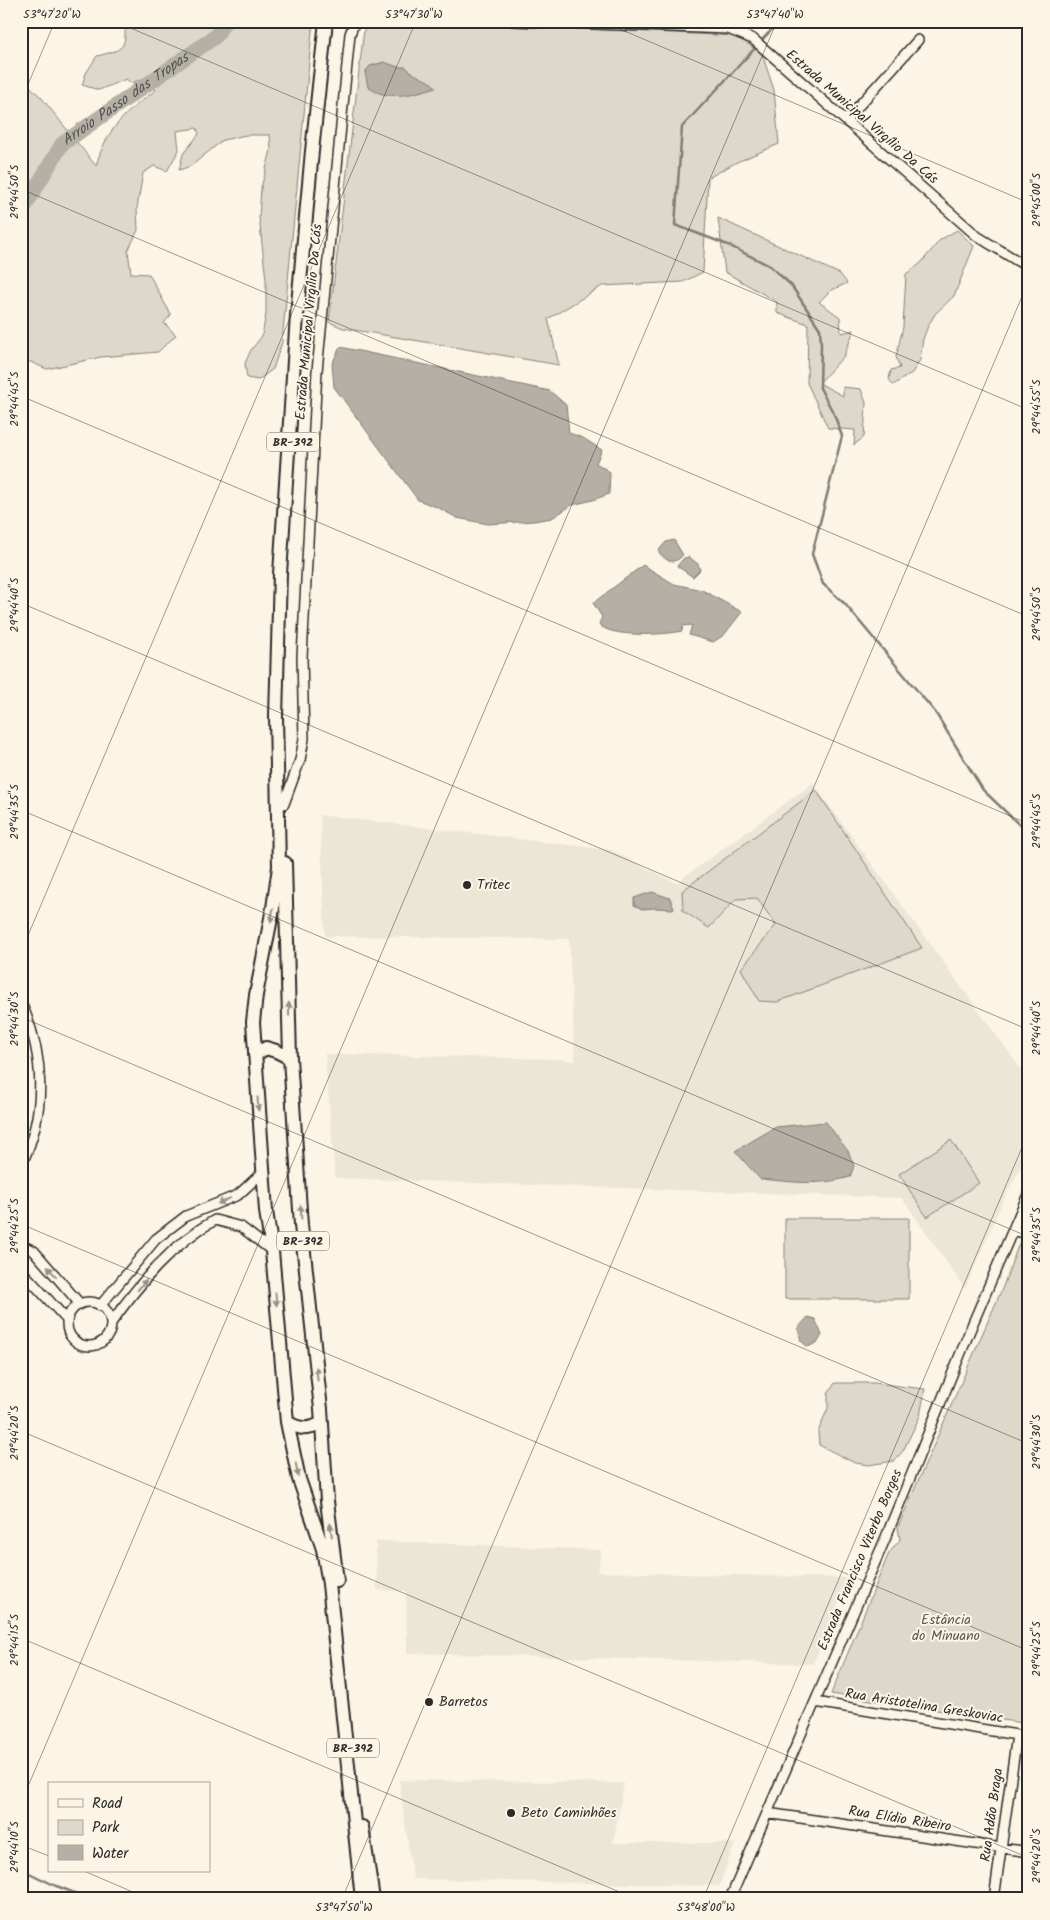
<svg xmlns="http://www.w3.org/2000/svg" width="1050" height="1920" viewBox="0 0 1050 1920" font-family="Kalam,sans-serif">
	<rect width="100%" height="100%" fill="#fcf5e5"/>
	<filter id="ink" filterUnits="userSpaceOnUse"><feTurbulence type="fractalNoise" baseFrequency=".02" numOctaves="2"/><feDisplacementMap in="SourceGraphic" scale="10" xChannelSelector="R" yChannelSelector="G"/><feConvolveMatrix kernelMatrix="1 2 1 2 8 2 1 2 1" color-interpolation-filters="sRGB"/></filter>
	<g filter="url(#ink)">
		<path fill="#ece6d7" d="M813,783L1029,1080V1154L1004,1198L965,1289L902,1198L335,1178L325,1054L563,1059L575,1062L569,939L325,936L320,815L611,850L676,883Z
			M376,1541L601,1550L598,1572L849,1578L813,1664L407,1653L406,1591L377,1590Z
			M399,1780L624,1783L613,1843H735L719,1886L413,1879Z"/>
		<path fill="#ded8ca" stroke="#84827a" d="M125,21H313L282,342L273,369L258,380L247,378L245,363L251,350L262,336L266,314V280L259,217L261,188L271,150L270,135H246L223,140L191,166L179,170L183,154L199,134L197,128L177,131L179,150L167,171L154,166L143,173L137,208L138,230L128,251L131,273L149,274L171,315L164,323L176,335L158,352L101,357L47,369L28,361L21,371V78L41,97L96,166C106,129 126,112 156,90L144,79L131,83L126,79L99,90L82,85L86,73L97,56C124,49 126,50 125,21Z
			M365,21H418L736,36L762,54L774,90L779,144L737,162L708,178L703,272L683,282L602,286L548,319L559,365L343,328L329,322Z
			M718,218L840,274L847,283L830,291L819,302L840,317L841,333L854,330L844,356L819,383L843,396V387L861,389L866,403L864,437L854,445L855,430L828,428L807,383L808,324L777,313V302L725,272Z
			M957,230L974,246L954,296L935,314L928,326L923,339L920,360L912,373L893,385L889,379L891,370L900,368L896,357L903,327L906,274L920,264L940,240Z
			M816,790L922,948L777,1002L759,1001L741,969L776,925L757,898L736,899L709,928L683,911L682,891Z
			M951,1140L979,1183L927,1217L899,1174Z
			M785,1218H909V1299H785Z
			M1021,1238L1029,1239V1724L831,1694L889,1553L900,1540L898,1527L1002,1289Z
			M835,1383H874L925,1389L920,1416L903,1451L894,1461L868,1465L855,1463L819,1445L818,1432L828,1408V1394Z"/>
		<path fill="#b4b0a5" stroke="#7d7b74" d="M384,62L398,67H406C414,77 427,78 436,87C414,94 388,102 368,87L365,72L370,66Z
			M340,347L550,391L566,405L569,433L583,438L602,450L596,463L610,472L609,494L593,500L572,505L552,518L534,521L488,524L457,518L439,508L418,500L334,387L332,364Z
			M674,540L683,555C674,565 666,562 658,551L666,542Z
			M689,557L698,564L700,570L693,577L677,566L684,558Z
			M643,565L674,584L702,590L742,612L724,635L713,642L689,635L692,625L683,626L682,631C665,635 609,638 599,624L602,617L593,603Z
			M652,892L670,898L674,909L655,908L642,909L634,905V898Z
			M826,1122L848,1151L854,1166L850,1177C817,1186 794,1182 760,1179L735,1151L776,1127Z
			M808,1317L815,1319L822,1335L818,1342L808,1347L801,1341L798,1328Z"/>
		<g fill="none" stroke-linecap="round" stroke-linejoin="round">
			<path stroke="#7d7b74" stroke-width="2.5" d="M760,42L780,21
				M757,46L682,127L675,225L728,245L770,266L791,285L820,329L821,344L820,388L834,414L842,436L812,554L823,584L845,604L935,712L983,790L1029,834
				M21,1869L54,1885L90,1899"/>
			<path stroke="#b4b0a5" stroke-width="15" id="s1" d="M21,213L62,144L216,36L225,21"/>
			<defs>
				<path id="minor" d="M513,21L728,29L753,39L977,236L1029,268
					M846,120L918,40
					M284,804L300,760L304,739L302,657L317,371L350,34L355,21
					M21,1003C45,1055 47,1113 21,1165
					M1013,1231L1029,1233
					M21,1245L34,1251L80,1304
					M21,1270L67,1320
					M67 1324a22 22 0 1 1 44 0a22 22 0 1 1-44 0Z
					M100,1306L156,1239L186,1216L238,1195L263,1172
					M111,1323C139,1284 173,1243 215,1220L241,1227L272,1251
					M815,1702L1029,1737
					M767,1813L1029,1852
					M730,1899L886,1537L973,1323L1029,1192
					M994,1899L1017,1735"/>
				<path id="highway" d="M326,21L312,151L297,315L280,574L276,716L279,867L273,908L256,995L253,1022L266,1211L272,1251L287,1422L299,1479L323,1549L329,1584L362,1899
					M285,863L290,1058L301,1225L321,1409L327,1501L337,1581
					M255,1055L266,1048L276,1051L290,1058
					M287,1422C300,1430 309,1430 322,1423
					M362,1827L373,1899"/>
			</defs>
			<use href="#minor" stroke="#2b2b2b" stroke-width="12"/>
			<use href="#highway" stroke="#2b2b2b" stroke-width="16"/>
			<use href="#minor" stroke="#fcf5e5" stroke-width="9"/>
			<use href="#highway" stroke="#fcf5e5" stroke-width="12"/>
		</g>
		<defs><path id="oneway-solid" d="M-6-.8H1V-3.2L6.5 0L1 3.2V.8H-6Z" transform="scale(1.25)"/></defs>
		<g fill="#949088">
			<use href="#oneway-solid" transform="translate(272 915) rotate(101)"/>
			<use href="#oneway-solid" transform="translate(289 1009) rotate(-91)"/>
			<use href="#oneway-solid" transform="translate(258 1104) rotate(86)"/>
			<use href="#oneway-solid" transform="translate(224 1201) rotate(156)"/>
			<use href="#oneway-solid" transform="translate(301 1212) rotate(-93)"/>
			<use href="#oneway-solid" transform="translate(52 1272) rotate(-131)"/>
			<use href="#oneway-solid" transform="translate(142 1285) rotate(-50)"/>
			<use href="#oneway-solid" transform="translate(276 1299) rotate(85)"/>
			<use href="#oneway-solid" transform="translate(317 1374) rotate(-96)"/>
			<use href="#oneway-solid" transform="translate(297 1470) rotate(79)"/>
			<use href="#oneway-solid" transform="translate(331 1530) rotate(-97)"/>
		</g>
	</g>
	<path fill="none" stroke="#2b2b2b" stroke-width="1" stroke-opacity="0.45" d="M114,21L1029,410M601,21L1029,203M21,101L55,21M21,189L1029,617M21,396L1029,824M21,603L1029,1030M21,810L1029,1237M21,952L416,21M21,1017L1029,1444M21,1224L1029,1651M21,1431L1029,1858M21,1638L636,1899M21,1803L777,21M21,1845L49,1856M84,1871L149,1899M342,1899L1029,280M703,1899L1029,1131"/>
	<g fill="#2b2b2b" stroke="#fcf5e5" stroke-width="2">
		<circle cx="467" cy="885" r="5"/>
		<circle cx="429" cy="1702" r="5"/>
		<circle cx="511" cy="1813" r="5"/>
	</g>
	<g text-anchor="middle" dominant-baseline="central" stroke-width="4" stroke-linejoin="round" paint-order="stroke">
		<g fill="#fcf5e5" stroke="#6a6863" stroke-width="1">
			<rect x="267" y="432.5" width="52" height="19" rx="4"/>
			<rect x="277" y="1231.5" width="52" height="19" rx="4"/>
			<rect x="327" y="1738.5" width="52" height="19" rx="4"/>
		</g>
		<g font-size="12" font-weight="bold" fill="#2b2b2b">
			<text x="293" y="442">BR-392</text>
			<text x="303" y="1241">BR-392</text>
			<text x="353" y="1748">BR-392</text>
		</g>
		<g font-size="14" fill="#2b2b2b" stroke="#fcf5e5">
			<text transform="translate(862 117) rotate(41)">Estrada Municipal Virgílio Da Cás</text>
			<text transform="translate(309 322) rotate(-85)">Estrada Municipal Virgílio Da Cás</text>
			<text transform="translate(860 1560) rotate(-67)">Estrada Francisco Viterbo Borges</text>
			<text transform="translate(924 1706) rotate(9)">Rua Aristotelina Greskoviac</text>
			<text transform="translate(992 1815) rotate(-82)">Rua Adão Braga</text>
			<text transform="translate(900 1819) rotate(9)">Rua Elídio Ribeiro</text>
		</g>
		<g font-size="14" fill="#2b2b2b" stroke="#fcf5e5" text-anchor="start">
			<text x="477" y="885">Tritec</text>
			<text x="439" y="1702">Barretos</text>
			<text x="521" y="1813">Beto Caminhões</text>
		</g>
		<g font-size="14" fill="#585653" stroke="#fcf5e5">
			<text x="946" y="1620">Estância<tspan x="946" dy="16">do Minuano</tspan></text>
		</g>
		<g font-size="15" font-style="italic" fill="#545350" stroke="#fcf5e5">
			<text stroke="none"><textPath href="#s1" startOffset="158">Arroio Passo das Tropas</textPath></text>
		</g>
	</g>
	<rect width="1050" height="1920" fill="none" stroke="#fcf5e5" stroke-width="55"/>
	<rect x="48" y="1782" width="162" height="90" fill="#fcf5e5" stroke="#a8a49b"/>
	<rect x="58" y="1799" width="25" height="8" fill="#fcf5e5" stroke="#a8a49b"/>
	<text x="92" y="1808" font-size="15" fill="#2b2b2b">Road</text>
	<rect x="58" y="1820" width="25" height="15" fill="#ded8ca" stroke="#a8a49b"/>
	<text x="92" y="1832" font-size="15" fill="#2b2b2b">Park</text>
	<rect x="58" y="1845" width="25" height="15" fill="#b4b0a5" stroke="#a8a49b"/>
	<text x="92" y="1858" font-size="15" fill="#2b2b2b">Water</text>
	<rect x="28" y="28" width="994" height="1864" fill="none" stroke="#2b2b2b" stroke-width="2"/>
	<g font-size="12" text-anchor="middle" fill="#2b2b2b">
		<text x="52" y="18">53°47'20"W</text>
		<text x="414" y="18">53°47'30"W</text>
		<text x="775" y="18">53°47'40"W</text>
		<text transform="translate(14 192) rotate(-90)" y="4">29°44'50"S</text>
		<text transform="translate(1036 200) rotate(-90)" y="4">29°45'00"S</text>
		<text transform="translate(14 399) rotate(-90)" y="4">29°44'45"S</text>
		<text transform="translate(1036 407) rotate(-90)" y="4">29°44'55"S</text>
		<text transform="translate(14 605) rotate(-90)" y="4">29°44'40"S</text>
		<text transform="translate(1036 614) rotate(-90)" y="4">29°44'50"S</text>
		<text transform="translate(14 812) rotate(-90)" y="4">29°44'35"S</text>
		<text transform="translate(1036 821) rotate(-90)" y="4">29°44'45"S</text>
		<text transform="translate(14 1019) rotate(-90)" y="4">29°44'30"S</text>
		<text transform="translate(1036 1028) rotate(-90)" y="4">29°44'40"S</text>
		<text transform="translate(14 1226) rotate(-90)" y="4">29°44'25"S</text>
		<text transform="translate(1036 1235) rotate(-90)" y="4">29°44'35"S</text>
		<text transform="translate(14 1433) rotate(-90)" y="4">29°44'20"S</text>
		<text transform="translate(1036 1442) rotate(-90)" y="4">29°44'30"S</text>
		<text transform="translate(14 1640) rotate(-90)" y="4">29°44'15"S</text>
		<text transform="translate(1036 1649) rotate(-90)" y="4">29°44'25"S</text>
		<text transform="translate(14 1847) rotate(-90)" y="4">29°44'10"S</text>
		<text transform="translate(1036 1856) rotate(-90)" y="4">29°44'20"S</text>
		<text x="344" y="1911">53°47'50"W</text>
		<text x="706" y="1911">53°48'00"W</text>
	</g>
</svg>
